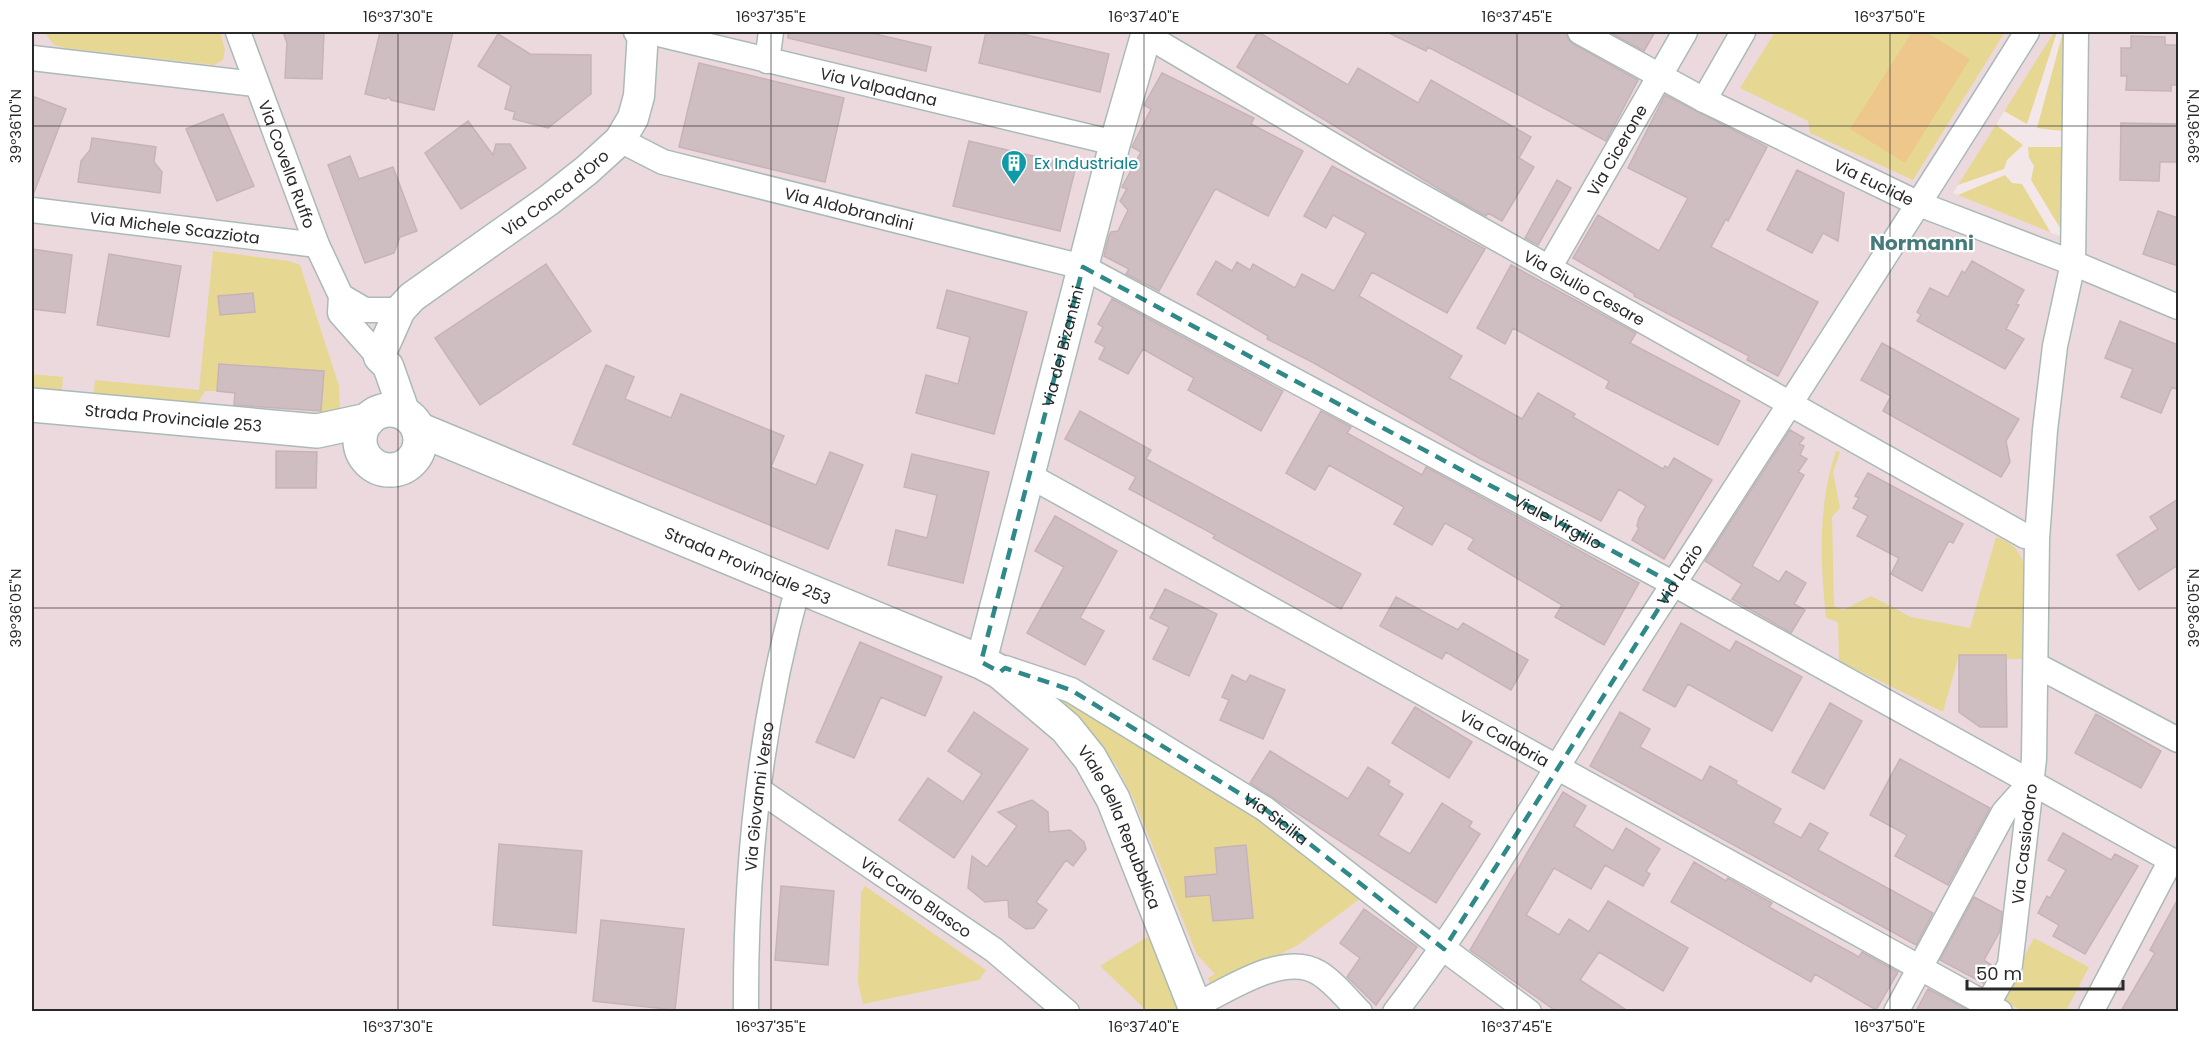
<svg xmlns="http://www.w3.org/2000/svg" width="2210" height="1043" viewBox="0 0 2210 1043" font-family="Poppins,sans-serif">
	<rect width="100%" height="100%" fill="#ecd9de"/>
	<path fill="#e6d892" d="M44,32H220L225,49L223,60L214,65L65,48L54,45Z
		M1775,32H2005L1913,180L1810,133L1808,121L1740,88Z
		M2054,32H2065L2060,236L1953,193Z
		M213,251L289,261L300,265L339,386L340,412L320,419L323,371L219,364L217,391H205L197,404L93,402L95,380L199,390Z
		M32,374L63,377L61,399L32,397Z
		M1836,451L1840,452L1833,472L1840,508L1832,517L1834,606L1843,610L1871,596L1911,617L1970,628L1996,537C2011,542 2019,549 2024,564L2022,659H2006L2005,655H1959L1943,712L1839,661L1838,622L1826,618C1820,562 1818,504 1836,451Z
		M1056,694L1260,815L1361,898L1298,945L1212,989L1208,978L1215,974L1197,955L1134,800L1116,765L1092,733L1053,697Z
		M865,886L986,970L979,980L863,1004L858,983L861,892Z
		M1149,936L1180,1011H1147L1100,966Z
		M2034,938L2089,967L2066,1011H2023L2001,1000Z"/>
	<path fill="#eec78d" d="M1912,32H1926L1970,59L1905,163L1850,129Z"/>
	<path fill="#f4e7ea" d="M2057,32H2063L2037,128L2062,131V147H2028L2029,158L2034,166L2031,180L2060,228V236L2051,233L2022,184L2012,183L2005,175L1958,195L1953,193L1958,185L2004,169L2007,160L2023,145L1996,125L2004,111L2027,124Z"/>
	<path fill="#cebec2" stroke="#c7b3b7" stroke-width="1.5" d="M283,32H324L322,79L285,78L287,43Z
		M380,32H453L434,110L391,100L389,97L385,99L365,94Z
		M788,32H867L931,47L926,71L788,38Z
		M986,32H1014L1109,54L1100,92L979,63Z
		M1258,32L1348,85L1358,68L1418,103L1431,80L1531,137L1519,158L1534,167L1502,221L1488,213L1486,216L1459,201L1237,67Z
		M1387,32H1566L1568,39L1573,44L1638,80L1606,141L1428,47L1426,51Z
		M1609,32H1655L1644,51Z
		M498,34L530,54L591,55V94L548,128L513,119L515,112L505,109L511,86L478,66Z
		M2131,36L2165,37V45H2178V85H2171V91L2126,90L2127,76H2121V48H2131Z
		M699,63L844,98L825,182L679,147Z
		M1162,73L1254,118L1251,124L1303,151L1268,216L1216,189L1214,191L1159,291L1126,274L1129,269L1104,256L1109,236L1111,232L1118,231L1128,210L1120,201L1127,189L1122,187L1141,152L1132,147L1151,109L1144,105Z
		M1665,95L1767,147L1728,221L1726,219L1711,247L1818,302L1778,376L1747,360L1749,356L1634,296L1635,294L1573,258L1598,215L1659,251L1688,198L1628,168Z
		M32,96L66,109L33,195H32Z
		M223,114L254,186L217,201L186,129Z
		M468,121L493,155L496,144H510L526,168L461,209L425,153Z
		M2121,123L2178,124V162H2160L2159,181L2120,180Z
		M92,138L156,147L154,162L162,172L160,193L78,182L81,161L90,150Z
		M969,141L1076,166L1060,231L953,206Z
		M350,156L359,179L393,167L417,231L400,237L394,253L365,263L328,165Z
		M1332,166L1485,249L1447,313L1372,272L1359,296L1462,356L1449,378L1522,419L1538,393L1575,414L1573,417L1663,469L1665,466L1668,468L1674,458L1712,480L1664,559L1632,540L1639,528L1637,526L1639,518L1646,506L1619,489L1601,521L1479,458L1314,363L1267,339L1268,336L1197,294L1216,261L1232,271L1237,262L1250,270L1253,264L1295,288L1302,274L1334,291L1366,233L1333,215L1326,228L1304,216Z
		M1797,170L1844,193L1838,241L1823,233L1812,253L1767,230Z
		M1557,180L1571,188L1538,245L1525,238Z
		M2158,211L2178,218V266L2143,254Z
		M32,249L72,255L65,313L32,309Z
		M109,254L181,266L169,337L97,325Z
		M1972,261L2024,290L2016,304L2019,305L2006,329L2024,339L2005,369L1917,321L1921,315L1917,312L1930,288L1948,297L1962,271L1965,273Z
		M546,264L591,331L480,405L435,338Z
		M1511,265L1636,333L1630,343L1740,401L1718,445L1606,388L1609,381L1513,328L1505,344L1477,328Z
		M947,290L1027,312L994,434L916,413L926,375L958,384L970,337L937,328Z
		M253,293L255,312L220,315L218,296Z
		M1112,299L1283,391L1261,431L1188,390L1194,378L1143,349L1128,374L1099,359L1105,347L1095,342L1103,327L1098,324Z
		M2120,321L2178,345V390L2172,387L2161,413L2121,397L2133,369L2105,358Z
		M1882,343L2019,419L2006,441L2010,462L2001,477L1883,411L1891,396L1861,380Z
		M219,364L324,371L321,411L234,405L235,393L217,391Z
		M606,365L634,377L625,399L671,418L681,394L784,436L771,467L816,485L830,452L863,465L828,549L573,444Z
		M1080,411L1151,450L1146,459L1361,574L1341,609L1213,538L1215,535L1129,489L1136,477L1065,439Z
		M1321,411L1351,427L1347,433L1422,475L1426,467L1639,583L1604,645L1555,617L1562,605L1468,549L1474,539L1445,523L1432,545L1394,524L1404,507L1329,465L1315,490L1286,473Z
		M1790,430L1804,438L1799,444L1804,446L1800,455L1807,459L1798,472L1804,475L1752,566L1779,582L1786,571L1806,583L1794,604L1805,610L1791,633L1732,599L1742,584L1705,561Z
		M276,451L317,452L316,488H276Z
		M912,454L989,472L963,583L888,565L896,530L927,538L937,495L904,487Z
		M1868,473L1963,524L1953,543L1949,541L1922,591L1891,574L1899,558L1857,536L1868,516L1853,508L1859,498L1855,496Z
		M2178,499V565L2139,590L2117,555L2158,529L2150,517Z
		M1055,516L1117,551L1080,618L1104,631L1085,665L1027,633L1064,567L1035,551Z
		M1165,589L1217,614L1189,676L1153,659L1169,627L1150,618Z
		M1396,597L1458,630L1463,623L1528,660L1511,690L1446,652L1442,659L1380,626Z
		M1681,623L1730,651L1736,641L1802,677L1772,731L1688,684L1675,707L1643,690Z
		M860,642L942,677L925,716L881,697L854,758L816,742Z
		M1959,655H2006L2007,727H1980L1959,712Z
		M1232,675L1246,682L1250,675L1285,690L1263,739L1220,720L1229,700L1222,697Z
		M1830,703L1862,721L1824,789L1792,772Z
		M1415,707L1472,742L1449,778L1392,743Z
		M974,712L1028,749L954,858L899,820L928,778L963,802L982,774L948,751Z
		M1620,712L1650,729L1640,747L1702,781L1710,766L1737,781L1736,784L1781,809L1773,823L1801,838L1810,823L1828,833L1818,850L1933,913L1916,945L1590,766Z
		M2096,714L2161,751L2141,788L2075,753Z
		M1270,751L1348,799L1368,767L1390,781L1388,785L1403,794L1378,835L1410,854L1442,803L1472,822L1469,827L1480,834L1436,903L1250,783Z
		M1900,759L1990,808L1948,885L1895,856L1907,835L1870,815Z
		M1563,792L1586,806L1574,826L1613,851L1626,828L1660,849L1646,871L1650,874L1643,886L1605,865L1591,889L1554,868L1526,915L1559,935L1569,919L1589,932L1608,901L1688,948L1663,991L1599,952L1580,980L1628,1011H1556L1470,950Z
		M1032,800L1048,812L1049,832L1070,830L1084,842L1086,849L1073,866L1066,860L1036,902L1047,910L1034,928L1026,929L1009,917L1008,900L985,902L968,888L972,856L987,867L1017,826L998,812Z
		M2063,833L2111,860L2115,854L2138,866L2085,954L2053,936L2059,925L2038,913L2047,896L2050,898L2066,870L2048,860Z
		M499,844L582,851L576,933L493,925Z
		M1246,845L1253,918L1213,921L1210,895L1186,897L1185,877L1217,874L1215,848Z
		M1694,862L1726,881L1728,878L1745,888L1772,903L1769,907L1859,957L1862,952L1898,972L1876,1010L1815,974L1811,982L1671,902Z
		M781,886L834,891L828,965L775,960Z
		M1974,897L2002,912L2000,931L1984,960L1993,966L1983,983L1940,960Z
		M2178,899V1011H2121L2155,953L2150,950Z
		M1364,909L1417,947L1376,1005L1347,977L1360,958L1340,943Z
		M601,920L684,929L675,1010L593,1001Z
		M1928,989L1970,1011H1916Z"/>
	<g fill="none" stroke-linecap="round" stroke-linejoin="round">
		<defs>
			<g id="minor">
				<path id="s1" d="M238,32L317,245L341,296L340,313L379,357"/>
				<path id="s2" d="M636,32L659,34L1115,143"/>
				<path id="s3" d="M1580,32L1704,100L1919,204L2073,263L2178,307"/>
				<path id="s4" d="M1146,35L1368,166L2025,536"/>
				<path d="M32,58L255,84"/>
				<path d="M767,61L771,32"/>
				<path d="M1704,100L1743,32"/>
				<path id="s5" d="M620,140L663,162L1083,267L1674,584L2178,864"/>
				<path id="s6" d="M32,210L317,245"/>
				<path id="s7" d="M1549,268L1685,32"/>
				<path d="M341,296L365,310H400"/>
				<path id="s8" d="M1030,476L2000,1012"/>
				<path d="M2036,665L2178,740"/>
				<path id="s9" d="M1000,672L1005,668L1071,690L1265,809L1444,949L1529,1012"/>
				<path id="s10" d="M759,790L994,950L1067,1012"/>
				<path id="s11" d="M1987,1005L2010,965L2034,759L2037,539L2045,430L2055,346L2073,263L2076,32"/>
				<path d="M1195,1006C1228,990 1284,951 1319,973C1334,982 1347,999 1360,1012"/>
				<path id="s12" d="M746,1012C745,869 760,722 799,584"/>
				<path id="s13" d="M1395,1012C1479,904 1545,783 1619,668C1756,456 1894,245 2027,32"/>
				<path d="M1896,1012L2004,812L2030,783"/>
				<path d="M2091,1012L2171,860"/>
			</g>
			<g id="tertiary">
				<path id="s14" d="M405,414L388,366L379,357L400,310L412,297L549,200L587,170L620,140L633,118L639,96L643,32"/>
				<path id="s15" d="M981,662L1115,143L1147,32"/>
			</g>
			<g id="secondary">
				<path id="s16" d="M32,405L317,431L368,420"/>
				<circle cx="390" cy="440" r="30"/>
				<path id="s17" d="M418,429L981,662L1000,672L1066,728L1090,758L1113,799L1197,1012"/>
			</g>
		</defs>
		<use href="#minor" stroke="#aabab9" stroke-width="27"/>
		<use href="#tertiary" stroke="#aabab9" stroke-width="33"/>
		<use href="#secondary" stroke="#aabab9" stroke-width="36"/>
		<use href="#minor" stroke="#fff" stroke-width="24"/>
		<use href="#tertiary" stroke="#fff" stroke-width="30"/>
		<use href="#secondary" stroke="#fff" stroke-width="33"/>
	</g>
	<path fill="none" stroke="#2e8988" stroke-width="4.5" stroke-dasharray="12 8" stroke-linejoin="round" d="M1083,267L1674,584L1444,949L1265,809L1071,690L1005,668L1000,672L981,662Z"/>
	<path fill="none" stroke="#292929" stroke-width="1.5" stroke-opacity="0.45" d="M398,32V1012M771,32V1012M1144,32V1012M1517,32V1012M1890,32V1012M32,126H2178M32,608H2178"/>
	<defs>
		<symbol id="building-pin" viewBox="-11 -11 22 30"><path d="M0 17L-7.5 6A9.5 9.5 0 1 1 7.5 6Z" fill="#0f9aa8" stroke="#fff"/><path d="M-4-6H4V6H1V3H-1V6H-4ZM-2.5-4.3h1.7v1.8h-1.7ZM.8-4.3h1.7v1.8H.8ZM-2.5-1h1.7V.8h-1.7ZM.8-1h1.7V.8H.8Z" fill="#fff"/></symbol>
	</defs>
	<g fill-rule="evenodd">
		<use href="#building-pin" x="999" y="148" width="30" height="40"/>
	</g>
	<g text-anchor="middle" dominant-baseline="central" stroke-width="4.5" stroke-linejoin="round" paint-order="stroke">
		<g font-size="16" fill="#292929" stroke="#fff">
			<text stroke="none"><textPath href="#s2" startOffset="249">Via Valpadana</textPath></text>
			<text stroke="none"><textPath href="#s7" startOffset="136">Via Cicerone</textPath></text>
			<text stroke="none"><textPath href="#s1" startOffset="141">Via Covella Ruffo</textPath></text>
			<text stroke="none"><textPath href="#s3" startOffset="330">Via Euclide</textPath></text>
			<text stroke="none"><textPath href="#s14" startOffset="310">Via Conca d'Oro</textPath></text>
			<text stroke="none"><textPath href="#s5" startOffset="240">Via Aldobrandini</textPath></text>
			<text stroke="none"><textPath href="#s6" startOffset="144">Via Michele Scazziota</textPath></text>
			<text stroke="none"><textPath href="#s4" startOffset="506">Via Giulio Cesare</textPath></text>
			<text stroke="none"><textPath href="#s15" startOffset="326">Via dei Bizantini</textPath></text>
			<text stroke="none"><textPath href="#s16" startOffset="142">Strada Provinciale 253</textPath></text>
			<text stroke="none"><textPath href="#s5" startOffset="1020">Viale Virgilio</textPath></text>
			<text stroke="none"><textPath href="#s17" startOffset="357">Strada Provinciale 253</textPath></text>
			<text stroke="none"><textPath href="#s13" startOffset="522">Via Lazio</textPath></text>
			<text stroke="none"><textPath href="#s8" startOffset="542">Via Calabria</textPath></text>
			<text stroke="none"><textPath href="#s12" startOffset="216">Via Giovanni Verso</textPath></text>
			<text stroke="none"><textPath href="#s9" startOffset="318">Via Sicilia</textPath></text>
			<text stroke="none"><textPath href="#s17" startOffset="831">Viale della Repubblica</textPath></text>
			<text stroke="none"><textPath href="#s11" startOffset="168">Via Cassiodoro</textPath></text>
			<text stroke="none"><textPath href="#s10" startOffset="190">Via Carlo Blasco</textPath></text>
		</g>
		<g font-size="16" fill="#0d838f" stroke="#fff" text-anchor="start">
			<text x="1034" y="163">Ex Industriale</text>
		</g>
		<g font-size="20" font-weight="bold" fill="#477b7b" stroke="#fff">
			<text x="1922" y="243">Normanni</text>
		</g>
	</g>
	<rect width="2210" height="1043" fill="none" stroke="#ffffff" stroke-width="66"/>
	<path d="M1967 980v9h156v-9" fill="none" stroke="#292929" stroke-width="3"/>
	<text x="1976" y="980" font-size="18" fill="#292929" stroke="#ffffff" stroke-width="4.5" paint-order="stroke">50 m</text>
	<rect x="33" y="33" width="2144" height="977" fill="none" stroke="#292929" stroke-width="2"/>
	<g font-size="15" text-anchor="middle" fill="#292929">
		<text x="398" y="22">16°37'30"E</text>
		<text x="771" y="22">16°37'35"E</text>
		<text x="1144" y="22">16°37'40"E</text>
		<text x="1517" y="22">16°37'45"E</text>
		<text x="1890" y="22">16°37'50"E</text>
		<text transform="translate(16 126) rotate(-90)" y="5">39°36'10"N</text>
		<text transform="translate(2194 126) rotate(-90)" y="5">39°36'10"N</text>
		<text transform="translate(16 608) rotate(-90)" y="5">39°36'05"N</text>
		<text transform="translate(2194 608) rotate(-90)" y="5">39°36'05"N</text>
		<text x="398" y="1032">16°37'30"E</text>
		<text x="771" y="1032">16°37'35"E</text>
		<text x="1144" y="1032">16°37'40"E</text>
		<text x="1517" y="1032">16°37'45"E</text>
		<text x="1890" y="1032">16°37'50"E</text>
	</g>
</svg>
